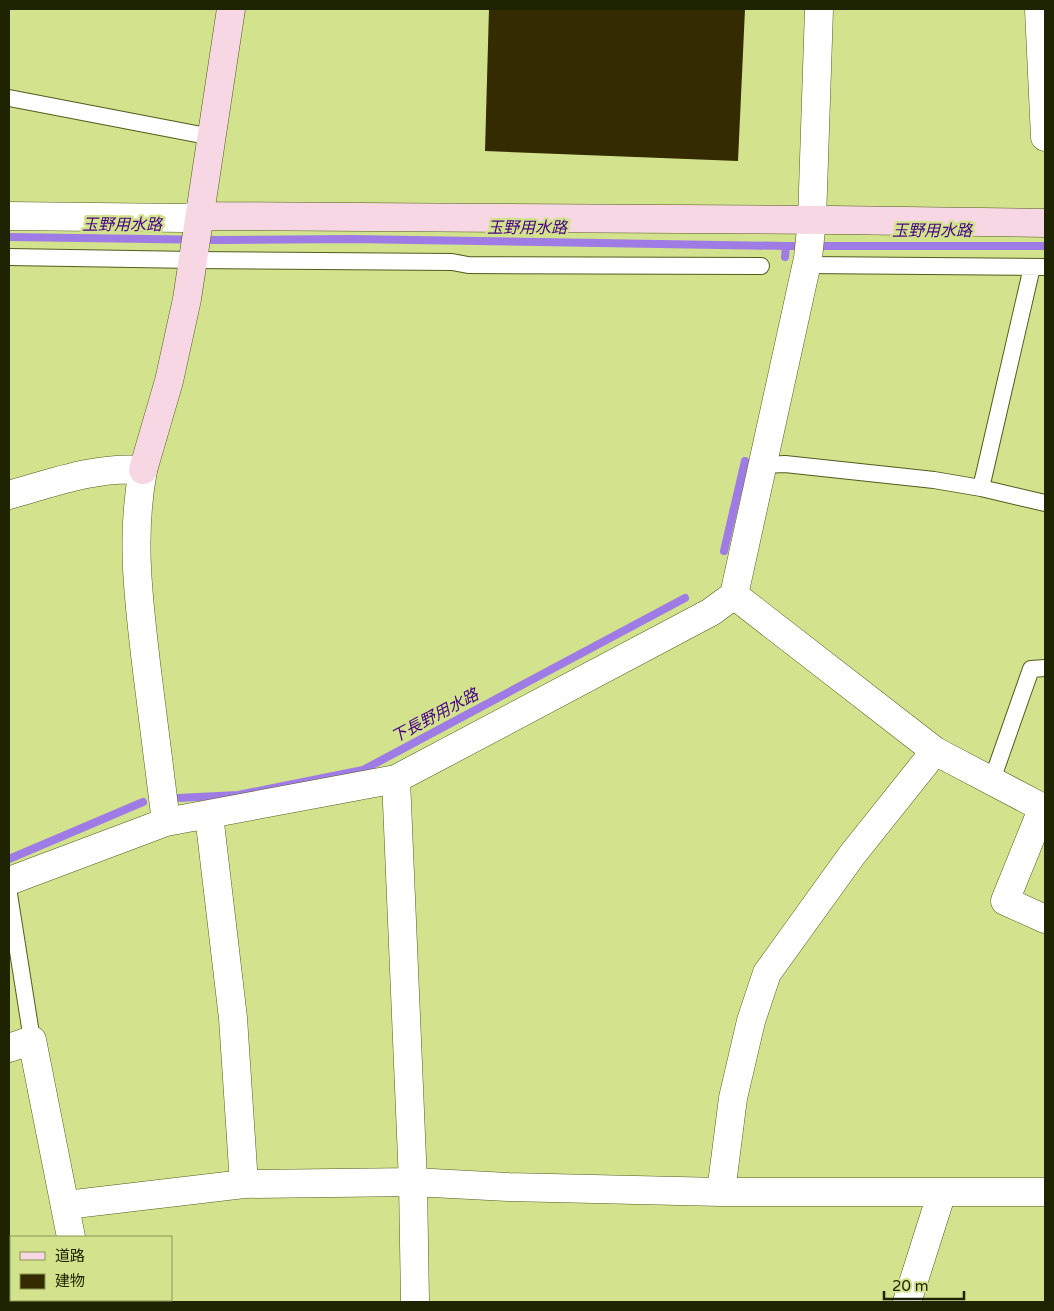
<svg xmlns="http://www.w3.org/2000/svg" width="1054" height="1311" viewBox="0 0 1054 1311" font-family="'Varela Round','Noto Sans JP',sans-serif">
	<rect width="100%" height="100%" fill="#d2e28d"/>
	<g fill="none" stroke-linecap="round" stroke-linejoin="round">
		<path stroke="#9f7be6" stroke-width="8" d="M9,237L217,240L350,239L786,246H1045
			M785,257L786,246
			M724,551L745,461
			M178,798L238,795L363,770L685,598
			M9,859L143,802"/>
	</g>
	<path fill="#342b00" d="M489,9H745L738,161L485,151Z"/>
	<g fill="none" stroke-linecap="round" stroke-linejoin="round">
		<defs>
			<path id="lane" d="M9,98L212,137
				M9,257L194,260L452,262L468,265L761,266
				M806,265L1045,267
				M764,465L785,464L934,480L981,488L1045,503
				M981,488L1032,267
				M992,780L1031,669L1045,668
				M9,894L32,1040"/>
			<path id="street" d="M1039,9L1045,137
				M9,216L184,218L201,216
				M9,495C52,483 97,466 143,470C130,539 139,603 147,671C153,721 160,772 166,822
				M734,595L935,751L1045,809
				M396,779L413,1182L415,1302
				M1043,807L1005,901L1045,919
				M9,881L166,822L396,779L711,612L734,595L808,258L812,220L819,9
				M9,1048L32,1040L71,1237
				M244,1184L413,1182L508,1187L721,1192L733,1098L751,1021L767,973L852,855L935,751
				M721,1192H1045
				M66,1205L244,1184L233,1018L209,815
				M80,1300V1302
				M907,1302L942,1192"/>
			<path id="secondary" d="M201,216L833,220L1045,223
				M143,470L169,381L187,299L231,9"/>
		</defs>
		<use href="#lane" stroke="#535c1c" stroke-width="18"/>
		<use href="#street" stroke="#535c1c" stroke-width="29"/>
		<use href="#secondary" stroke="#535c1c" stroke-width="29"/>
		<use href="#lane" stroke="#fff" stroke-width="16"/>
		<use href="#street" stroke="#fff" stroke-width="28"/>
		<use href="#secondary" stroke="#f7d7e3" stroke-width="28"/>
	</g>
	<g text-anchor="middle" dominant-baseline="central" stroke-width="5" stroke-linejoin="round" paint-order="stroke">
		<g font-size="16" font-style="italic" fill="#470088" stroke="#d2e28d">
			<text x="122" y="225">玉野用水路</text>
			<text x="527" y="228">玉野用水路</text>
			<text x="932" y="231">玉野用水路</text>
			<text transform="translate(435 716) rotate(-28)">下長野用水路</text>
		</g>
	</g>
	<rect width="1054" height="1311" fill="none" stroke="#1e2301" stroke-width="20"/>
	<rect x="10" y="1236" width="162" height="65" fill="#d2e28d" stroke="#8a9655"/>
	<rect x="20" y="1252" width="25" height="8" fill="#f7d7e3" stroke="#8a9655"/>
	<text x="55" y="1261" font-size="15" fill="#1e2301">道路</text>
	<rect x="20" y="1274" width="25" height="15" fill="#342b00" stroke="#8a9655"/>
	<text x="55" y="1286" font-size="15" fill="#1e2301">建物</text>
	<path d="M884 1291v8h80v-8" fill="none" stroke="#1e2301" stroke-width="2.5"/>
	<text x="892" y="1291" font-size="15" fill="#1e2301" stroke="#d2e28d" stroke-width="4" paint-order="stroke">20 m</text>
</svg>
